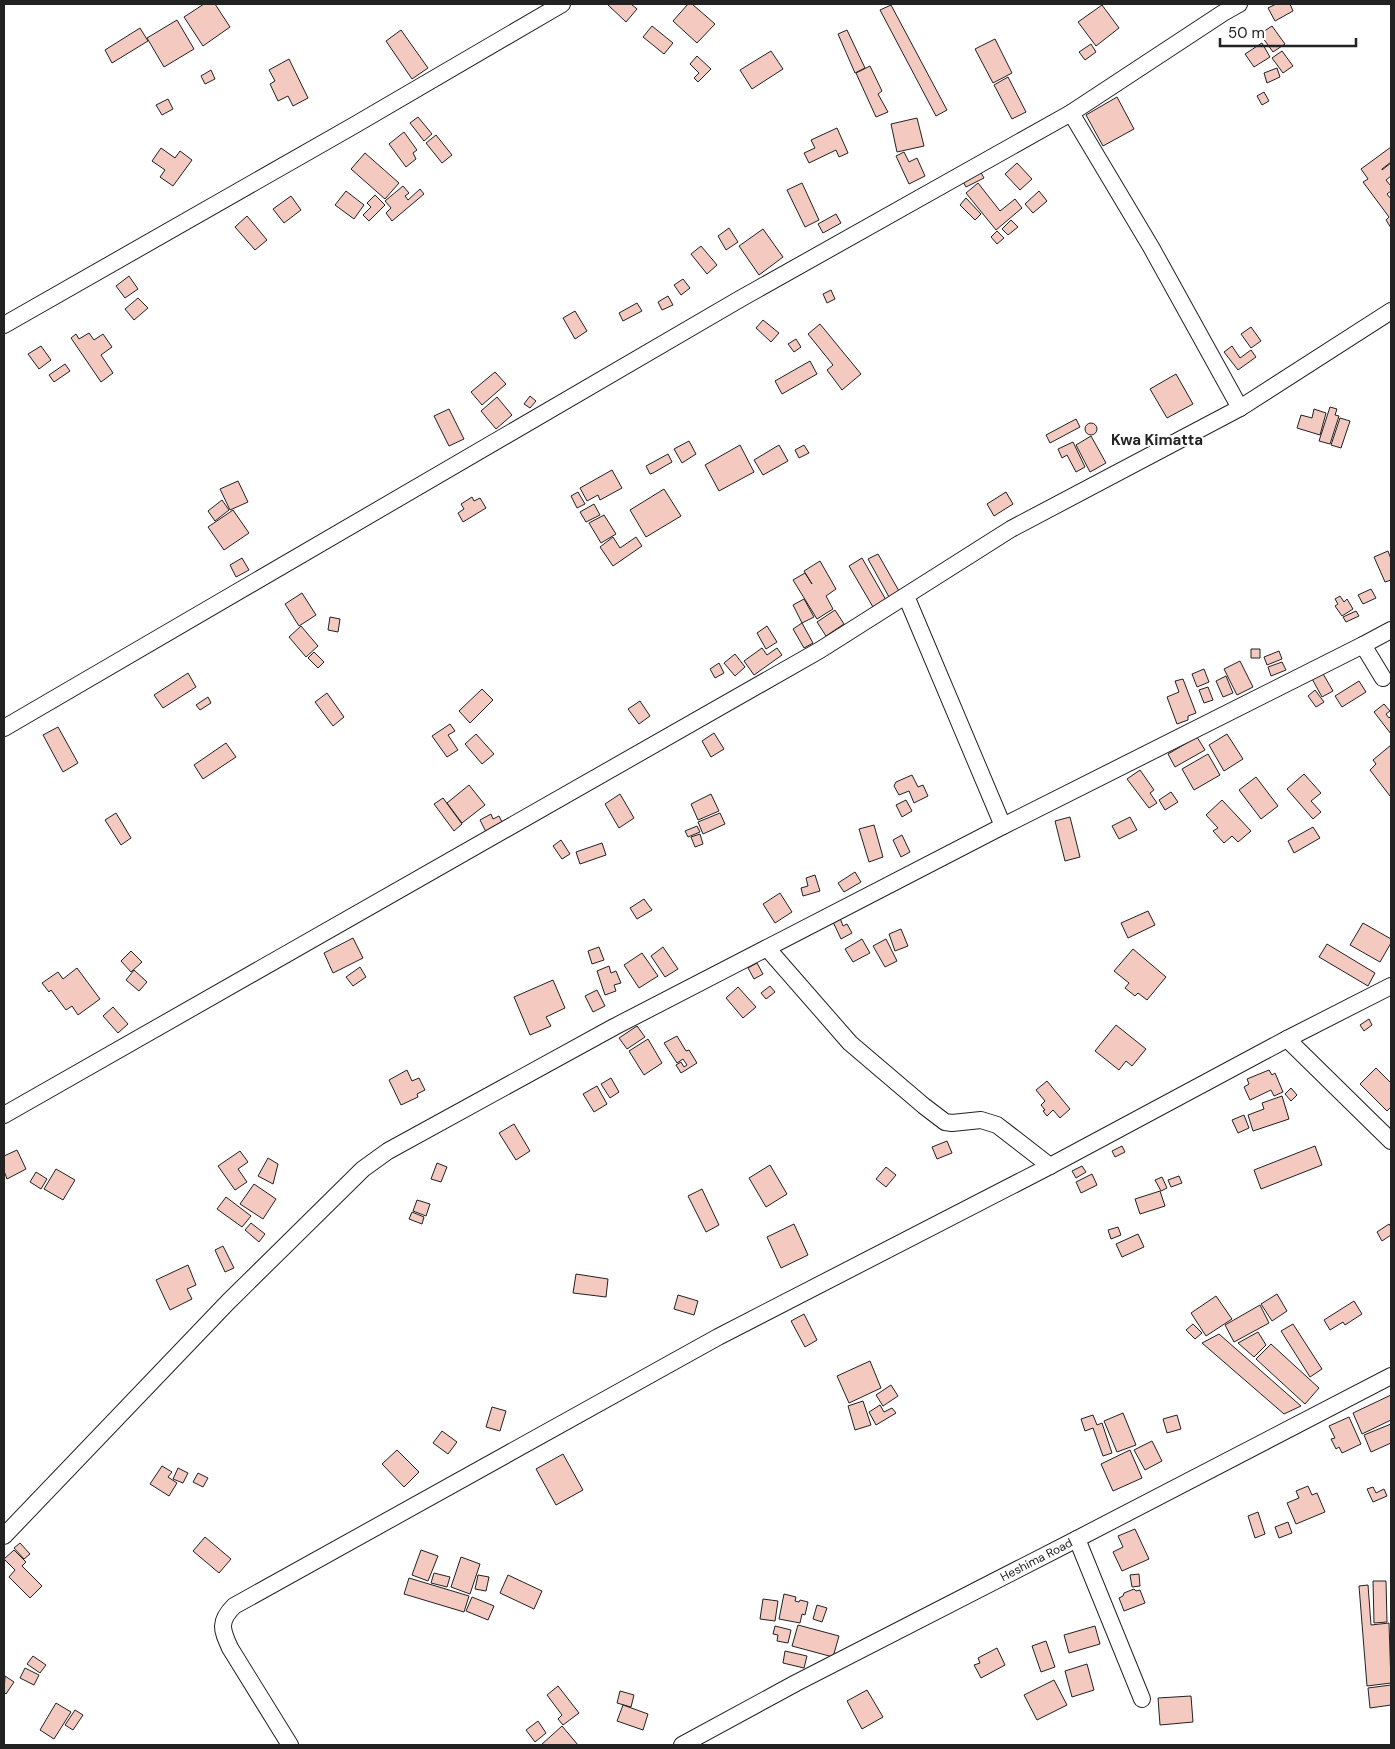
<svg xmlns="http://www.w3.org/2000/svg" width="1395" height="1749" viewBox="0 0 1395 1749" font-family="'DM Sans',sans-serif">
	<rect width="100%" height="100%" fill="#fff"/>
	<path fill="#f3c9c0" stroke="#222" d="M204,4H215L230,27L203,46L184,17Z
		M607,4H631L637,9L626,22Z
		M688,4H692L715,24L697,43L673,21Z
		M1276,4H1290L1293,11L1275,21L1268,8Z
		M891,5L947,110L936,116L880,10Z
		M1102,5L1119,28L1096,46L1078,22Z
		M177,20L194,49L164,67L147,38Z
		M652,26L673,43L664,54L643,37Z
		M1272,26L1285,44L1273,52L1260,34Z
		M140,28L148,41L112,63L105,50Z
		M401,30L428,68L412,79L386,41Z
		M847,30L865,68L855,73L838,34Z
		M995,39L1012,73L993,83L975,49Z
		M1262,43L1270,57L1254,67L1245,54Z
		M1091,44L1096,52L1085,60L1079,52Z
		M771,51L783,69L752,89L740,70Z
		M1282,51L1293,66L1283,73L1272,58Z
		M697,56L711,69L698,82L694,78L699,73L690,64Z
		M289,59L308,98L293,106L288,96L278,101L270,84L275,81L269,70Z
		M870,66L882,91L878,94L888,112L876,117L856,73Z
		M1277,68L1280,77L1267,83L1264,73Z
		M211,70L215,79L205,84L201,76Z
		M1008,77L1026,112L1012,119L994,85Z
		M1264,92L1269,101L1262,105L1257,96Z
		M1117,97L1134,129L1103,146L1086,115Z
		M168,99L173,109L162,115L156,105Z
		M418,117L432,134L424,141L410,123Z
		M917,118L924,146L897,152L891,124Z
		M837,128L848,153L839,157L836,150L809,163L804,153L815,148L811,140Z
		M404,132L417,150L413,153L416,159L406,167L389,144Z
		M436,135L452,155L442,163L426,143Z
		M1391,147V162L1382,169V170L1391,163V176L1386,180L1390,185L1391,184V191L1387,194L1391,199V228L1386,220L1389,217L1363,182L1368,179L1361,169Z
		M161,148L175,158L180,151L192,160L173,186L160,177L165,170L152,161Z
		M904,152L909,162L917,158L925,176L909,184L896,156Z
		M365,153L399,183L385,199L351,169Z
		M1017,163L1032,179L1020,190L1005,174Z
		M979,169L984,178L966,187L961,178Z
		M802,183L819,220L805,227L787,190Z
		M978,183L1000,211L1015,199L1022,208L996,230L966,193Z
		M403,186L409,193L405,196L408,200L420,189L424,194L392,221L386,213L391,208L385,201Z
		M346,191L364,205L354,219L335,205Z
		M1039,191L1047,201L1033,213L1025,204Z
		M375,195L385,205L369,221L363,215L371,207L367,203Z
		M291,196L301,210L284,223L273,209Z
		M966,198L981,214L975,220L960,205Z
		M836,214L841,223L823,233L818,224Z
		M247,216L267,240L255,250L235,227Z
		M1011,220L1018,227L1008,235L1002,229Z
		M729,228L738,242L726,250L718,236Z
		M763,229L783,257L759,275L739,246Z
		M997,231L1004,238L997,244L991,237Z
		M701,246L717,265L707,274L691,254Z
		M129,276L138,289L125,298L116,286Z
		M683,279L690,288L681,295L674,285Z
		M831,290L835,299L827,303L823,294Z
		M668,296L673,305L662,310L658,302Z
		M138,298L148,308L134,320L125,309Z
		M637,303L642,311L623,321L619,313Z
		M575,311L587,331L575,339L563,318Z
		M763,320L779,333L771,342L756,328Z
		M820,324L861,374L842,390L827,370L833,365L808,334Z
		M1251,327L1261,341L1251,348L1241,334Z
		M89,333L94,340L103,334L112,347L101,355L113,373L101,382L71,338L76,334L79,339Z
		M796,339L801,347L794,352L788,344Z
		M41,346L51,360L39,369L28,354Z
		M1232,346L1240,358L1251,350L1256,357L1238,370L1224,352Z
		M810,361L817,374L782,394L775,381Z
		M65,364L70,371L54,382L49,375Z
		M495,372L506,384L482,405L471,392Z
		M1176,374L1193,404L1167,418L1150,389Z
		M530,396L536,401L530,408L524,404Z
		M497,397L512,415L496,429L481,411Z
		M1330,407L1337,409L1335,415L1339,416L1330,444L1319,441Z
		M449,409L464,439L449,446L434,416Z
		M1314,409L1326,413L1320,435L1297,428L1301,415L1312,418Z
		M1340,418L1350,421L1341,448L1331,445Z
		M1076,419L1080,427L1050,443L1046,435Z
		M1085 429a6 6 0 1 1 12 0a6 6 0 1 1-12 0Z
		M1091,436L1106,463L1090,472L1076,445Z
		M689,441L696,454L682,463L674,449Z
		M1073,442L1085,467L1076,472L1067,455L1062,458L1058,449Z
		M740,445L754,472L719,491L705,465Z
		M779,445L788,461L763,475L754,460Z
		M804,445L809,453L799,458L795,450Z
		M668,454L672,462L653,473L650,474L646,466Z
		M612,470L622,488L600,500L598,495L587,501L580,488Z
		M238,481L248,502L230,510L220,489Z
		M664,489L681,516L646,537L630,510Z
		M578,492L585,504L577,508L571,496Z
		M1006,492L1013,504L994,516L987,504Z
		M472,497L474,501L480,498L486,508L463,522L458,513L464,509L461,504Z
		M222,500L229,510L215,521L208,511Z
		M594,504L600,515L586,522L580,512Z
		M233,510L249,533L224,550L208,527Z
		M604,515L616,534L601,543L589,523Z
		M613,537L620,548L636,537L642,546L613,566L600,547Z
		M1388,551L1391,559V580L1385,582L1374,557Z
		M878,554L899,591L889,597L868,559Z
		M242,558L249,570L236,577L230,565Z
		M862,558L886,600L873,607L849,566Z
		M820,561L836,589L826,596L833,609L817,619L793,580L805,573L812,584L804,571Z
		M1371,589L1376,598L1363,604L1358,595Z
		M302,593L316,615L299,626L285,604Z
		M1340,596L1344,602L1347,599L1353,609L1342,616L1335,606L1338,604L1335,599Z
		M804,599L814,617L802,623L793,605Z
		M835,610L844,624L826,636L817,622Z
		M1356,611L1359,616L1346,622L1343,617Z
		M330,617L340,619L338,632L328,630Z
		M802,623L813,643L804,648L793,629Z
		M301,626L318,646L306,657L289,637Z
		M767,626L777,642L766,649L757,633Z
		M762,648L767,655L777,648L782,655L754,675L744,661Z
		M1251,649H1260V658H1251Z
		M1279,651L1282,659L1267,665L1264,657Z
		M314,652L324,662L318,668L308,658Z
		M735,654L745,667L735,676L724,663Z
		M1240,661L1253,687L1237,695L1224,669Z
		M1282,662L1286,670L1271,676L1268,667Z
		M719,663L724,673L715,678L710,669Z
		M1204,669L1209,682L1197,687L1192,674Z
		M1322,672L1333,691L1322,697L1311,677Z
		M188,673L196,687L163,708L154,695Z
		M1226,676L1233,693L1223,697L1216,681Z
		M1183,679L1196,713L1188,716V720L1177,724L1167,697L1179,692L1175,681Z
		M1359,681L1366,692L1342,707L1335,696Z
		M1208,687L1213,700L1204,703L1199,690Z
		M482,689L493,700L470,723L459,711Z
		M1315,690L1324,702L1316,707L1308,696Z
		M327,693L344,717L333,726L315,702Z
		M208,697L211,703L200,710L196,705Z
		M640,701L650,716L639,724L628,709Z
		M1384,704L1390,711L1386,714L1389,718L1391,716V734L1374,712Z
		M450,724L455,731L448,735L458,750L447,757L432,736Z
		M58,727L78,763L63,772L43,735Z
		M714,733L724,749L711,757L702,741Z
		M476,734L494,754L482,764L465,744Z
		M1227,734L1243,759L1224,771L1209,745Z
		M1197,737L1205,750L1175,767L1168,754Z
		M226,743L236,757L203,779L194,765Z
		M1391,745V795L1390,796L1370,770L1376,764L1373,760Z
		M1208,754L1220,775L1194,790L1182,769Z
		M1140,770L1154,790L1150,793L1157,803L1149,808L1127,779Z
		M1304,774L1321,793L1311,801L1321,812L1313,819L1287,789Z
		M912,775L918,787L923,785L928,796L914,803L909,791L899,795L894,786L896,782Z
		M1256,777L1278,806L1261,819L1239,790Z
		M469,785L485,805L462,823L447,803Z
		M1171,792L1178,802L1165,810L1159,800Z
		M620,794L634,818L619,828L605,804Z
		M711,794L719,811L698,820L691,804Z
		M443,798L462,824L454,831L434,804Z
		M906,800L912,811L902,817L896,805Z
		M1222,800L1251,831L1238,842L1232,836L1224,843L1213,831L1218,828L1206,815Z
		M116,813L131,838L121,845L105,820Z
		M720,813L725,824L703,834L698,822Z
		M491,814L493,819L499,816L503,824L486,832L480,820Z
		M1070,817L1080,857L1065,861L1055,821Z
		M1130,817L1137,830L1119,839L1112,826Z
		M874,825L883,857L869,862L859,829Z
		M697,826L700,832L688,837L685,831Z
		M1313,827L1320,838L1294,853L1288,841Z
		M700,834L703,844L695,847L691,837Z
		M902,835L910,852L901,857L893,840Z
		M561,840L570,854L562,859L553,846Z
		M602,843L606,855L580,864L576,852Z
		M855,872L861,882L844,892L838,883Z
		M815,875L820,891L803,896L801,888L808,886L806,878Z
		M780,893L792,912L775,923L763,904Z
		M644,899L652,910L637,919L630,908Z
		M1148,911L1155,925L1128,938L1121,923Z
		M840,918L843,926L847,924L852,933L841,939L833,922Z
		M1363,923L1391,939V943L1380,962L1350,945Z
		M901,929L908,946L895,951L889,934Z
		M353,938L363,958L333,973L324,953Z
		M862,939L870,953L853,962L845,949Z
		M886,939L897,961L885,967L873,946Z
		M1327,944L1375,973L1368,986L1319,957Z
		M599,947L604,960L592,964L588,951Z
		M663,947L678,969L665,977L651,956Z
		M1133,949L1166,977L1147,1000L1138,993L1135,996L1125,988L1129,983L1114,971Z
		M131,951L142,962L131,972L121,961Z
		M642,953L658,976L639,988L624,965Z
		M757,963L763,974L754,979L748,968Z
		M609,966L611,973L616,971L621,983L614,985L616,991L605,995L597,971Z
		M360,967L366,977L353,986L346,977Z
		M77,968L100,999L78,1015L72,1006L66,1010L51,990L49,992L42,983L58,972L63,979Z
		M134,970L147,982L139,991L126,980Z
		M553,980L565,1008L546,1017L551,1026L530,1035L514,997Z
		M770,986L775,992L766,999L761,993Z
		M738,987L756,1007L743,1018L726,998Z
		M597,990L605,1006L593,1012L585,996Z
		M113,1007L128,1024L118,1033L103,1016Z
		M1369,1019L1372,1025L1364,1031L1360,1025Z
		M1116,1025L1146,1049L1132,1066L1126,1061L1119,1070L1095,1051Z
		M637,1026L645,1037L627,1049L619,1038Z
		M677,1036L686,1051L689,1050L697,1063L681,1073L676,1065L681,1062L684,1067L687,1065L683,1059L677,1063L664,1043Z
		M648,1039L662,1063L644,1075L629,1051Z
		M1376,1068L1391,1083V1107L1387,1111L1360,1084Z
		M407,1070L412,1081L419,1078L425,1090L417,1094L418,1097L401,1105L389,1080Z
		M1269,1070L1272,1075L1275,1073L1283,1092L1274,1096L1271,1090L1250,1100L1244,1087L1249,1084L1247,1079Z
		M611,1078L619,1092L610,1098L601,1084Z
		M1047,1081L1070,1109L1060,1118L1053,1110L1047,1116L1043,1111L1045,1110L1041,1105L1045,1101L1036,1090Z
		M597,1086L607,1104L594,1112L583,1094Z
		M1291,1088L1297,1095L1291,1101L1285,1094Z
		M1282,1096L1289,1119L1253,1131L1248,1115L1264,1109L1262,1103Z
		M1244,1115L1249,1128L1238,1133L1232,1120Z
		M514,1124L530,1151L516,1160L499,1133Z
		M947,1141L952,1153L937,1159L932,1147Z
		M1122,1146L1125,1152L1115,1157L1112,1151Z
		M1315,1146L1322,1165L1261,1189L1254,1170Z
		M17,1150L26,1169L7,1179L4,1171V1156Z
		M240,1151L248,1162L238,1169L247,1182L235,1190L218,1166Z
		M268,1158L278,1164L273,1184L258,1176Z
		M437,1163L447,1167L441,1182L431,1179Z
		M770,1165L787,1194L766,1207L749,1178Z
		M1082,1166L1086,1172L1076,1178L1072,1171Z
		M886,1167L896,1175L886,1187L876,1179Z
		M56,1169L75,1180L63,1200L44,1189Z
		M36,1172L47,1179L41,1189L30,1182Z
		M1092,1174L1097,1185L1081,1193L1076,1182Z
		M1179,1176L1182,1183L1171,1187L1168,1180Z
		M1162,1177L1167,1188L1161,1191L1155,1180Z
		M254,1184L276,1199L263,1219L240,1204Z
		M702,1189L719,1225L706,1232L688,1196Z
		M1160,1191L1165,1206L1140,1214L1135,1199Z
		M226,1197L251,1216L242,1227L217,1209Z
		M417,1200L430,1204L426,1216L413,1211Z
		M412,1212L424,1217L422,1224L409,1219Z
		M251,1223L265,1234L259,1242L245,1230Z
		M794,1224L808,1255L781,1268L767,1237Z
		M1389,1224L1391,1227V1235L1382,1241L1377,1232Z
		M1118,1227L1121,1235L1111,1239L1108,1230Z
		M1138,1234L1144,1247L1122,1257L1116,1244Z
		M223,1246L234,1268L225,1272L215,1250Z
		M188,1265L196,1285L187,1289L192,1299L170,1310L156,1280Z
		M576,1274L608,1279L606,1297L573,1293Z
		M1277,1294L1287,1311L1272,1321L1261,1304Z
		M678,1295L698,1301L694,1315L674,1309Z
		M1216,1296L1232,1319L1206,1336L1191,1313Z
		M1354,1301L1362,1314L1345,1325L1343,1322L1330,1330L1324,1320Z
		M1260,1305L1269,1323L1234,1342L1225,1325Z
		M804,1314L817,1340L805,1347L791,1321Z
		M1193,1324L1202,1333L1195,1339L1186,1330Z
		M1293,1324L1322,1369L1310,1377L1281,1331Z
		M1258,1332L1266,1345L1254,1357L1238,1343Z
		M1219,1334L1301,1406L1284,1414L1202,1343Z
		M1271,1344L1319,1388L1305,1404L1256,1359Z
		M870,1361L881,1388L849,1403L837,1376Z
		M891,1385L898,1396L883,1406L876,1395Z
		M1391,1395V1420L1362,1434L1353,1413Z
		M863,1401L871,1425L855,1430L848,1406Z
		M880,1405L884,1412L892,1408L896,1413L876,1425L869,1412Z
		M492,1407L506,1411L500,1431L486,1427Z
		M1123,1413L1136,1445L1117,1452L1104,1421Z
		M1093,1415L1097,1425L1102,1423L1112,1453L1103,1456L1093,1428L1085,1431L1081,1419Z
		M1177,1415L1181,1429L1167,1433L1163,1419Z
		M1349,1417L1361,1444L1342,1453L1339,1447L1336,1449L1331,1439L1335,1438L1329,1426Z
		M1391,1424V1443L1371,1452L1364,1435Z
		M442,1431L457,1442L448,1454L433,1443Z
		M1152,1441L1162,1461L1145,1470L1134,1450Z
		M397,1450L419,1472L404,1487L382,1464Z
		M1130,1450L1142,1478L1113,1491L1101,1464Z
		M563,1454L583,1490L556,1505L536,1469Z
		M162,1466L172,1472L168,1477L177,1483L169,1496L150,1484Z
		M178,1468L188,1473L183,1483L173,1479Z
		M198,1473L208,1478L203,1487L193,1482Z
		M1308,1486L1312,1495L1317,1493L1325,1512L1296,1524L1287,1503L1299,1498L1296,1491Z
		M1373,1487L1376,1493L1384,1489L1387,1496L1373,1502L1367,1489Z
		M1258,1512L1265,1534L1255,1538L1248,1516Z
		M1288,1522L1292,1533L1279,1538L1275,1527Z
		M1135,1529L1149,1559L1122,1571L1113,1552L1123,1547L1118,1536Z
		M205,1537L231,1559L219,1573L193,1551Z
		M20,1543L30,1554L24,1559L14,1548Z
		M14,1550L26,1562L22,1566L42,1586L30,1598L9,1577L15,1570L4,1559Z
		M421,1550L438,1556L428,1581L412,1575Z
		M461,1557L480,1564L470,1594L451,1587Z
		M434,1573L450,1577L447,1587L431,1583Z
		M1139,1574L1140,1586L1132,1587L1130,1575Z
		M478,1575L489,1577L486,1591L475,1589Z
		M508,1575L542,1591L534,1609L500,1593Z
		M409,1578L469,1596L464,1612L404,1594Z
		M1373,1581H1386L1387,1622L1374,1623Z
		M1368,1585L1371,1625L1389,1623L1391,1683L1367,1686L1359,1586Z
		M1134,1589L1136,1591L1140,1590L1145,1603L1124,1611L1119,1598L1123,1596L1124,1593Z
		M784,1594L796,1597L795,1601L799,1602L800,1600L808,1602L805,1615L802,1614L800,1623L779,1619Z
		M472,1597L494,1606L488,1620L466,1611Z
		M763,1599L778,1601L775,1621L760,1619Z
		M817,1605L827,1608L822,1622L813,1619Z
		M798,1625L839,1636L833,1657L792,1646Z
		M775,1626L791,1630L788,1643L777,1641L778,1635L773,1634Z
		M1095,1626L1100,1644L1069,1653L1064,1635Z
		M1046,1641L1055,1667L1041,1672L1032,1646Z
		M997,1648L1005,1665L981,1678L974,1665L980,1663L978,1658Z
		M785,1651L807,1656L804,1668L783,1663Z
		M33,1656L46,1665L40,1673L27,1664Z
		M1087,1664L1094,1690L1072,1697L1065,1671Z
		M25,1668L39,1675L34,1685L20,1678Z
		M5,1676L14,1682L6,1694L4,1692Z
		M1054,1680L1067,1705L1037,1720L1024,1695Z
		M1391,1685V1705L1370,1708L1368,1688Z
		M558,1686L579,1713L563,1725L558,1719L562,1715L547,1695Z
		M867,1690L883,1717L862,1729L847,1701Z
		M620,1691L634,1695L631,1707L617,1703Z
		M1191,1696L1193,1722L1160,1725L1158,1698Z
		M56,1703L71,1712L54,1739L40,1730Z
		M623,1705L648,1714L643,1730L617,1721Z
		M75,1710L83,1715L73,1730L65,1725Z
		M538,1721L546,1733L535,1742L526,1730Z
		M562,1726L578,1745H541Z"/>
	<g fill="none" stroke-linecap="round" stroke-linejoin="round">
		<defs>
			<g id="street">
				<path d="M1071,113L1151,247L1240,408"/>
				<path d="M4,325L353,126L562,4"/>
				<path d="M906,596L1003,826"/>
				<path d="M1363,645L1383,678"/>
				<path d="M4,728L740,299L1071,113L1223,13L1239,4"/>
				<path d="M767,948L850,1043L924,1106L945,1122L952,1123L981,1120L997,1125L1050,1166"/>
				<path d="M1287,1039L1391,1141"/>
				<path d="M4,1115L820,650L1011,529L1240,408L1391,311"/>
				<path d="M4,1536L228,1302L363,1169L388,1151L614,1027L1003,826L1363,645L1391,630"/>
				<path d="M1077,1539L1142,1699"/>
				<path d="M290,1745L230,1648C222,1630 218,1622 234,1606L718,1337L1050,1166L1287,1039L1391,986"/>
				<path id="s1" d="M682,1745L796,1683L1077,1539L1391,1376"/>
			</g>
		</defs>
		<use href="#street" stroke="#222" stroke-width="18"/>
		<use href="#street" stroke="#fff" stroke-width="16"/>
	</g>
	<g text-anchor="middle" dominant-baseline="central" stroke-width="4" stroke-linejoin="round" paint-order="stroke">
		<g font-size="12" fill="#222" stroke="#fff">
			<text stroke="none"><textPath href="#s1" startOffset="400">Heshima Road</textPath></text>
		</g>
		<g font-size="15" font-weight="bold" fill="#222" stroke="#fff">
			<text x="1157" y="440">Kwa Kimatta</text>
		</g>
	</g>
	<rect width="1395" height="1749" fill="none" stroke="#222222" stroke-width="10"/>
	<path d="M1220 38v8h136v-8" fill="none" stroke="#222222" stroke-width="2.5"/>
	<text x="1228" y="38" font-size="15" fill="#222222" stroke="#ffffff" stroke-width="4" paint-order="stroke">50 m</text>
</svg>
